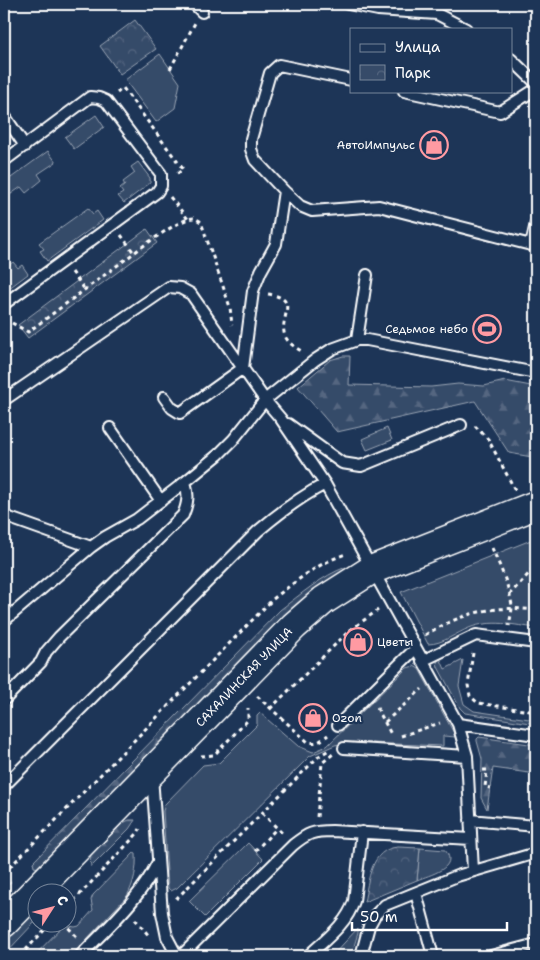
<svg xmlns="http://www.w3.org/2000/svg" width="540" height="960" viewBox="0 0 540 960" font-family="'Shantell Sans',sans-serif">
	<defs>
		<pattern id="forest-firs" width="22" height="20" patternUnits="userSpaceOnUse" patternTransform="scale(1.25)"><rect width="22" height="20" fill="#364b69"/><path d="M5 1l3.5 6h-7zM16 11l3.5 6h-7z" fill="#546680"/></pattern>
		<pattern id="park-crowns" width="20" height="18" patternUnits="userSpaceOnUse" patternTransform="scale(1.25)"><rect width="20" height="18" fill="#364b69"/><path d="M2 6a3 3 0 1 1 6 0M12 15a3 3 0 1 1 6 0" fill="none" stroke="#546680"/></pattern>
	</defs>
	<rect width="100%" height="100%" fill="#1d3557"/>
	<filter id="ink" filterUnits="userSpaceOnUse"><feTurbulence type="fractalNoise" baseFrequency=".02" numOctaves="2"/><feDisplacementMap in="SourceGraphic" scale="10" xChannelSelector="R" yChannelSelector="G"/><feConvolveMatrix kernelMatrix="1 2 1 2 8 2 1 2 1" color-interpolation-filters="sRGB"/></filter>
	<g filter="url(#ink)">
		<path fill="#364b69" stroke="#9aa5b4" d="M160,54L180,83L175,108L156,122L125,80Z
			M96,115L104,127L74,149L65,137Z
			M48,151L56,162L38,174L42,180L26,193L21,187L4,199V183Z
			M138,162L150,178V183L124,203L118,196L123,193L120,189L125,185L123,182L135,173L131,167Z
			M88,208L93,214L97,211L103,220L47,261L40,251L44,249L39,243Z
			M13,262L18,268L22,265L28,274L4,292V269Z
			M387,428L392,440L367,450L362,439Z
			M536,538V628C514,625 491,619 469,628C456,633 443,644 428,644L401,592Z
			M440,658L445,669L463,660L459,686L464,704L474,711L536,720V724L465,713L460,708L438,667L437,662Z
			M414,666L419,669L456,737L443,736V746L347,742L335,745L310,756L177,888L171,891L168,888L163,811L165,804L203,765L219,763L257,725V716L260,713L298,746L313,752L327,746L407,668Z
			M248,843L263,859L205,917L189,901Z
			M420,848L445,850C460,868 429,875 417,880Z
			M134,853L136,854C137,869 134,883 127,896L71,956H34L64,925L75,927L79,926L93,910L91,900L93,895Z
			M358,928V933L351,956H332Z"/>
		<path fill="url(#forest-firs)" stroke="#9aa5b4" d="M343,356H350L349,385L431,387L458,384L484,386L505,381L536,387V464L532,457L509,453L475,401L337,432L298,387L330,360Z
			M346,567L348,569L315,590L285,615L39,868L34,867L33,862L280,610C301,594 322,576 346,567Z
			M479,737L536,745V774L493,768L487,809L481,798L482,759L477,741V739Z
			M129,820H135L129,829L91,867L90,856L123,823Z
			M32,914L35,917V922L4,955V942Z"/>
		<path fill="url(#park-crowns)" stroke="#9aa5b4" d="M135,20L156,49L120,74L100,46Z
			M147,229L157,243L28,338L18,325Z
			M398,847L420,848L417,880L364,902C369,880 370,849 398,847Z"/>
		<g fill="none" stroke-linecap="round" stroke-linejoin="round">
			<defs>
				<path id="service" d="M194,4L202,12
					M348,4L378,10L437,14L466,29
					M511,59L536,83
					M351,80L279,65L270,73L251,139V149L255,160L284,191L300,206L312,211L379,206L531,245L536,223
					M404,91L500,112L536,89
					M4,115L25,146
					M4,161L90,97L99,98L106,101L161,174V186L157,192L4,304
					M357,340L367,275
					M164,397L172,408L180,413L243,368L253,291L261,271L276,244L284,191
					M4,400L169,287L180,288L191,294L265,400L281,419L325,484L458,724L467,756L473,871
					M288,424L342,463L361,466L461,425
					M110,428L161,501
					M4,516L91,547
					M4,621L91,547L105,537L137,519L185,482
					M422,661L476,635L536,643
					M4,700L41,662L46,652L59,637L183,515C188,503 189,494 185,482L218,455L233,440L265,400L315,360L332,349L357,340H367L536,373
					M458,724L536,735
					M338,725L415,649
					M344,748L467,756
					M152,776L162,913L167,937L177,956
					M4,786L258,531C279,513 300,497 325,484
					M470,820L536,826
					M416,893L433,956
					M80,956C109,926 139,900 158,862
					M181,956L293,845C308,833 313,831 332,831L471,839
					M308,956C325,940 347,924 354,901L362,832
					M361,956L369,926L375,915L385,905L457,876L536,853
					M491,956L536,944"/>
				<path id="primary" d="M4,923L294,626L324,600L371,570L536,505"/>
			</defs>
			<use href="#service" stroke="#fff" stroke-width="14"/>
			<use href="#primary" stroke="#fff" stroke-width="31"/>
			<path stroke="#fff" stroke-width="3" stroke-dasharray="4 4" stroke-linecap="butt" d="M170,69L195,23
				M117,93L123,88L183,169L175,176
				M170,197L188,219
				M121,235L134,253C144,245 183,217 194,218C196,219 200,221 201,222L230,307L232,325
				M72,272L85,290
				M268,294C302,299 278,317 285,336C288,343 296,348 303,352
				M5,319L28,332L134,253
				M475,426L488,439L515,490
				M492,548C499,564 510,588 512,606C512,612 510,619 509,626
				M509,595L536,566
				M425,635C464,612 492,605 536,610
				M473,653L468,685L470,696L478,703L536,712
				M257,696L308,742C317,744 321,741 328,735
				M377,708L392,736
				M270,709L349,631L378,610
				M385,722L422,689
				M401,736L440,723
				M201,756L214,755L248,720V708
				M483,770H487L485,787L490,788
				M262,813L284,835
				M317,817L322,763L333,754
				M255,851L277,828
				M4,873L273,599C296,581 318,563 346,554
				M4,877L10,883
				M176,899L319,756L329,750
				M68,907L137,834L140,829
				M135,919L150,937
				M63,922L78,938
				M20,956L52,922"/>
			<use href="#service" stroke="#1d3557" stroke-width="10"/>
			<use href="#primary" stroke="#1d3557" stroke-width="28"/>
		</g>
	</g>
	<defs>
		<symbol id="shop-ring" viewBox="-11 -11 22 22"><circle r="9.5" fill="#1d3557" stroke="#ff9aa2" stroke-width="1.5"/><path d="M-5-2.5h2.3a2.7 3.5 0 0 1 5.4 0H5L5.5 6h-11ZM-1.5-2.5h3a1.5 2.3 0 0 0-3 0Z" fill="#ff9aa2"/></symbol>
		<symbol id="stadium-ring" viewBox="-11 -11 22 22"><circle r="9.5" fill="#1d3557" stroke="#ff9aa2" stroke-width="1.5"/><path d="M0-5a6.5 5 0 1 0 0 10a6.5 5 0 1 0 0-10ZM-3.5-1.8h7v3.6h-7Z" fill="#ff9aa2"/></symbol>
	</defs>
	<g fill-rule="evenodd">
		<use href="#shop-ring" x="418" y="129" width="32" height="32"/>
		<use href="#stadium-ring" x="471" y="313" width="32" height="32"/>
		<use href="#shop-ring" x="342" y="626" width="32" height="32"/>
		<use href="#shop-ring" x="297" y="702" width="32" height="32"/>
	</g>
	<g text-anchor="middle" dominant-baseline="central" stroke-width="4.5" stroke-linejoin="round" paint-order="stroke">
		<g font-size="12" fill="#fff" stroke="#1d3557" text-anchor="end">
			<text x="415" y="145">АвтоИмпульс</text>
			<text x="468" y="329">Седьмое небо</text>
			<text x="377" y="642" text-anchor="start">Цветы</text>
			<text x="332" y="718" text-anchor="start">Ozon</text>
		</g>
		<g font-size="12" fill="#fff" stroke="#1d3557">
			<text transform="translate(244 677) rotate(-46)">САХАЛИНСКАЯ УЛИЦА</text>
		</g>
	</g>
	<rect width="540" height="960" fill="none" stroke="#1d3557" stroke-width="20"/>
	<rect x="10" y="10" width="520" height="940" fill="none" stroke="#fff" stroke-width="2" filter="url(#ink)"/>
	<rect x="350" y="28" width="162" height="65" fill="#1d3557" stroke="#77869a"/>
	<rect x="360" y="44" width="25" height="8" fill="#1d3557" stroke="#77869a"/>
	<text x="395" y="52" font-size="15" fill="#ffffff">Улица</text>
	<rect x="360" y="65" width="25" height="15" fill="url(#park-crowns)" stroke="#77869a"/>
	<text x="395" y="78" font-size="15" fill="#ffffff">Парк</text>
	<g transform="translate(52 908) rotate(54)"><circle r="24" fill="#1d3557" stroke="#77869a"/>
	<path d="M0-4L9 19L0 12L-9 19Z" fill="#ff9aa2"/>
	<text y="-8" font-size="14" font-weight="bold" text-anchor="middle" fill="#ffffff">С</text>
	</g>
	<path d="M352 922v8h155v-8" fill="none" stroke="#ffffff" stroke-width="2.5"/>
	<text x="360" y="922" font-size="15" fill="#ffffff" stroke="#1d3557" stroke-width="4" paint-order="stroke">50 m</text>
</svg>
